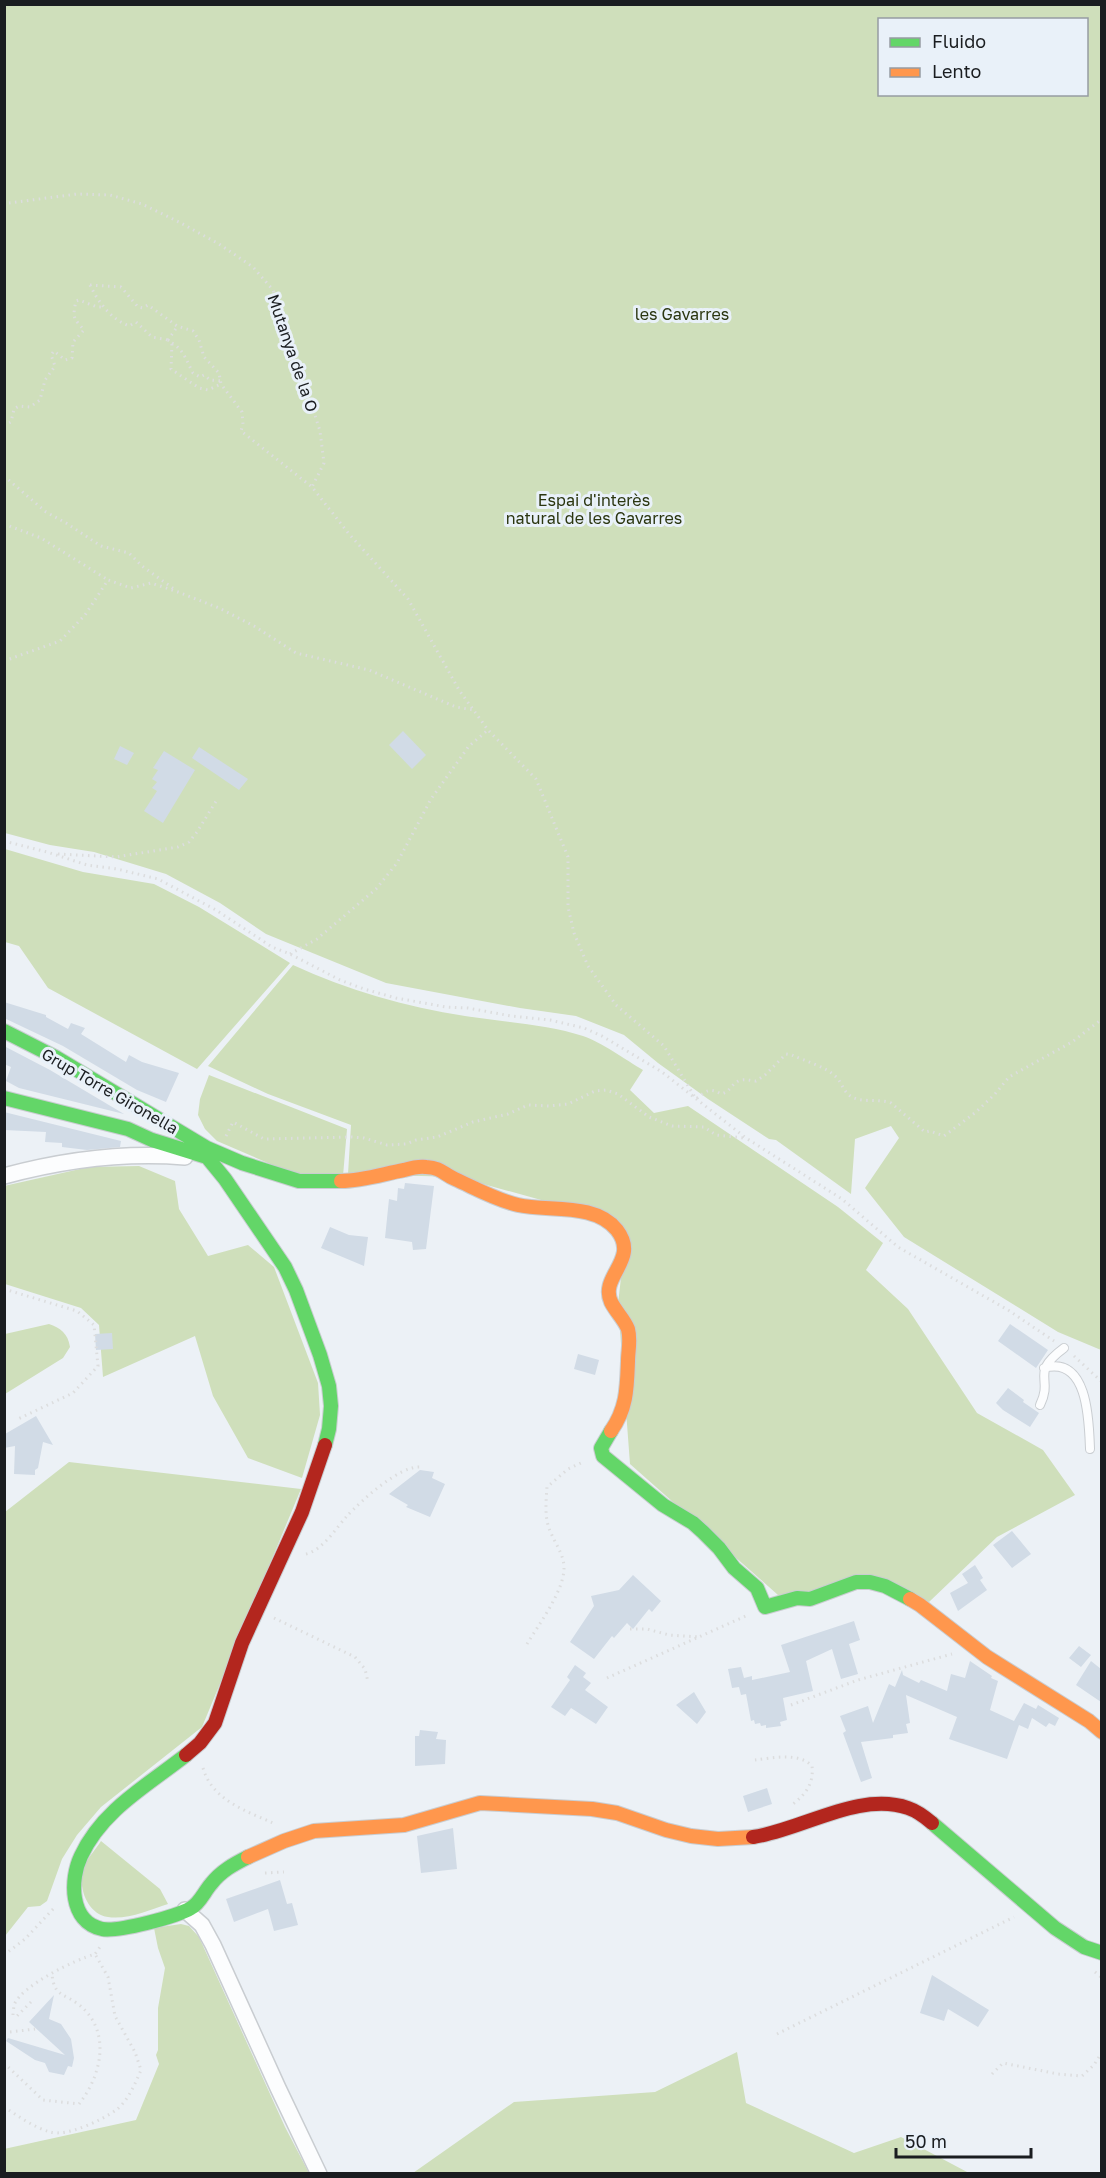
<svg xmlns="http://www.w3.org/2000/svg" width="1106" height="2178" viewBox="0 0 1106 2178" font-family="'Golos Text',sans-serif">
	<rect width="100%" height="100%" fill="#ecf1f6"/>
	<path fill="#cfdfbb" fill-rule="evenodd" d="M5,5H1101V1350L1058,1332L904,1237L865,1188L899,1138L891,1126L855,1139L851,1194L776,1140L769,1139L708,1099L658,1063L624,1035L576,1016L520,1008L386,983L266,934L220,903L166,874L94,852L50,845L5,833ZM880,20H1086V94H880Z
		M5,849L83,872L154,884L199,907L290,963L197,1069L48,988L19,946L5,942Z
		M293,965C347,990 406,1007 465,1016C502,1022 547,1024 583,1036C601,1042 626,1060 643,1070L630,1090L654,1113L688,1106L838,1207L883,1243L866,1270L908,1309L977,1413L1043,1450L1075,1495L997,1537L929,1602L896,1584L778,1595L630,1464L618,1304L626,1234L552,1203L458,1177L348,1174L351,1125L268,1094L208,1066Z
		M209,1075L347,1129L343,1176L291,1173L217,1141L205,1129L198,1115L200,1099Z
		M139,1166L175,1181L179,1209L208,1256L248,1245L274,1267L318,1383L320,1415L302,1478L248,1458L213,1396L195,1336L103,1377L99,1325L81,1308L5,1284L4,1186L89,1167Z
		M49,1324C60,1328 68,1333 70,1347L63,1358L5,1394V1334Z
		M69,1462L301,1489L202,1727L101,1807L77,1835L62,1859L47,1901L40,1906L28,1907L5,1936V1512Z
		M101,1841L160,1889L168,1904C150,1910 127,1920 108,1917C86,1914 76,1883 85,1865C89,1856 96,1849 101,1841Z
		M181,1924L189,1926L199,1937L285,2127L309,2173H5L4,2149L136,2120L159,2064L156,2055L158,2050V2008L165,1968L158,1948L154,1928Z
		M737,2052L746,2103L854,2153L901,2137L969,2173H413L514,2102L655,2092Z"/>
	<path fill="#d1dbe6" d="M403,731L426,755L412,769L389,745Z
		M120,746L134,753L127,765L114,759Z
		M199,747L248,779L239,790L192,758Z
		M164,751L195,770L163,823L144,811L157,791L152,788L157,782L152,779L158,770L153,768Z
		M4,1002L46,1015V1017L68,1029L71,1023L85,1028L81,1034L126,1062L129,1055L142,1062L179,1073L166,1102L137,1090L63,1046L4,1018Z
		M4,1046L50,1070L124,1114L19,1088L6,1081L11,1067L4,1064Z
		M4,1112L121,1141L120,1147L87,1150L62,1147V1143L45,1142L46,1132L4,1130Z
		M405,1183L434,1186L426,1249L413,1250L412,1242L385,1238L389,1199L397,1201L398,1188L404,1189Z
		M330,1227L349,1235L368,1237L364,1266L321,1248Z
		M1010,1324L1048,1350L1036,1368L998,1341Z
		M112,1333L113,1349L96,1350L95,1334Z
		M578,1354L599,1360L595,1375L574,1369Z
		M1008,1388L1024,1400L1023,1402L1039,1413L1030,1427L1003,1410L996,1403Z
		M36,1416L53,1445L43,1442L38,1468L35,1470V1475L14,1474L15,1446L4,1448L5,1434Z
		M420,1470L434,1472L432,1478L445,1484L430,1517L406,1507L408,1505L389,1494Z
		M1012,1531L1031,1554L1012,1568L993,1545Z
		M975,1565L983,1578L980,1580L987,1590L958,1611L950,1593L968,1583L962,1574Z
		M633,1575L661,1601L652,1612L649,1609L633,1629L627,1623L614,1638L612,1636L594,1659L570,1642L594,1606L591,1596L619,1590Z
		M854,1621L860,1640L849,1644L858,1674L841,1679L832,1649L806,1661L813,1691L783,1698L787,1720L780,1722L781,1726L766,1728V1725L761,1726L760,1723L755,1724L754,1720L751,1721L746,1694L741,1695L739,1687L732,1688L728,1669L741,1667L744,1678L752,1676V1680L790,1672L781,1645Z
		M1079,1646L1091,1655L1081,1667L1069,1658Z
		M970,1661L992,1676L991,1678L998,1681L990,1710L1014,1721L1024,1703L1036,1709L1038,1705L1059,1718L1055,1726L1049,1723L1046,1727L1032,1718L1028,1729L1019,1725L1007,1759L949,1739L957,1717L906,1695L910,1723L906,1724L908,1733L893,1735V1738L861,1742L872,1778L861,1782L843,1733L846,1731L840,1716L868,1706L873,1723L889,1684L895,1687L902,1670L903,1675L919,1683L921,1680L947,1691L951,1674L965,1678Z
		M1091,1661L1101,1669V1702L1076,1685Z
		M575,1665L586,1673L583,1677L591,1683L585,1690L608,1707L596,1724L571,1708L565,1716L551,1707L570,1680L567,1677Z
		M694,1692L706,1712L697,1724L676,1705Z
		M420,1730L438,1732L436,1739L446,1740L445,1764L415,1766V1736H419Z
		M767,1788L772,1804L748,1812L743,1796Z
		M453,1828L457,1869L421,1873L417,1836Z
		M280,1880L287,1904L292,1903L298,1925L274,1931L268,1909L234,1922L226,1899Z
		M932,1975L989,2010L978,2027L948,2009L944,2021L920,2013Z
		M54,1995L49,2019L61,2024L71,2039L74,2058L72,2067L68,2066L64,2075L49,2072L45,2063L35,2060L6,2041L8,2038L65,2055L29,2022Z"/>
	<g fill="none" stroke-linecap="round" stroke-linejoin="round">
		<defs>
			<path id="lane" d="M1044,1368C1088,1355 1089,1421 1090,1449
				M1040,1405C1054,1377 1029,1374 1064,1348"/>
			<path id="street" d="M4,1176C63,1160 125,1152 185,1157
				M185,1910L202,1925L213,1945L278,2088L319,2174"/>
			<path id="fast" d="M4,1031L57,1058L207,1148L242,1163L299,1181H341
				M4,1098L128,1129L152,1140L207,1157L225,1179L285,1267L296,1290L320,1355L329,1386L331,1406L329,1429L325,1445
				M611,1431L601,1448L603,1456L663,1505L693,1523L703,1532L719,1548L734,1568L757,1588L765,1607L797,1598L810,1599L856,1582H870L885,1586L910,1599
				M186,1755C148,1785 102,1810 81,1856C70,1879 69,1922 102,1929C118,1932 176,1917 191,1908C200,1903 204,1892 211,1884C221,1871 234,1864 248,1857
				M932,1823L1055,1928L1084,1947L1102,1953"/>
			<path id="slow" d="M341,1181C362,1181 383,1174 404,1170C411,1168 419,1166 426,1167C442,1168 442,1173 455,1179C475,1188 496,1200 518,1205C548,1212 595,1202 617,1230C640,1260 599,1276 611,1302C616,1312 624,1319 628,1329C631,1340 628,1351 628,1361C627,1388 627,1408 611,1431
				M910,1599L920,1605L987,1657L1089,1721L1102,1732
				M248,1857L284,1841L314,1831L404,1825L480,1803L592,1809L617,1813L666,1830L691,1836L718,1839L753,1837"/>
			<path id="jam" d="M186,1755L200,1743L215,1723L242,1643L302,1512L325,1445
				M753,1837C802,1830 859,1791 908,1808C917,1811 925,1817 932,1823"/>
		</defs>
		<use href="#lane" stroke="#c9cdd1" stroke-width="10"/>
		<use href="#street" stroke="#c9cdd1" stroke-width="18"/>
		<use href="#fast" stroke="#c9cdd1" stroke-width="16"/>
		<use href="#slow" stroke="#c9cdd1" stroke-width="16"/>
		<use href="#jam" stroke="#c9cdd1" stroke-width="16"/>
		<path stroke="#dcddde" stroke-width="3" stroke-dasharray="1.5 4.5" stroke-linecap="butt" d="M9,203L77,194L110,195L142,204L179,222L219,244L253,267L273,290L284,317L320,431L324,463L312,487
			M90,285L121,287L138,307L143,308L148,305L177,326L193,331L199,340L204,357L219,373L221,384L242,412L243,424L241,431L312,487L349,534L408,599L459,690L488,730L536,779L568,857V907L574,933L588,966L616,1005L664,1046L696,1099C706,1091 709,1087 721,1094C731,1092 731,1083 741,1080C747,1079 751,1081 756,1081L765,1075L786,1054L792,1055C805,1061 826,1067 835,1076C841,1081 843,1090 849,1095C860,1104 878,1098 891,1103L925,1132L930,1131L944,1136L976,1112L995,1094L1009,1077L1072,1042L1102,1019
			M90,285C98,302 111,319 129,326L136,322L152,337L168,340
			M168,340L172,343L171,369L199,388L208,390L221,384
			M168,340L177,327
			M172,343C184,350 187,362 193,373L200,377L204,375L210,380L222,381
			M4,426L11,422L14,409L19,406L30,407L40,400L45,380L55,366L51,355L54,351L65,360L72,358L73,342L84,330C74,318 72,319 76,301L79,300L97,307H104
			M4,476L46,512L66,523L101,546L129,553L142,566L174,589
			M4,524L41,538L108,580
			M4,661L60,641L85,615L108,580L131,588L151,583L178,592L219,608L254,626L296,653L369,670L456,707L474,710
			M4,841L47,852L87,865L117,869L158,879L216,910L272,947L290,954L340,980L364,989L396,998L446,1007L468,1008L511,1016L550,1020L584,1028L602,1036L662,1072L746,1138L842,1199L898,1247L1008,1310L1054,1341
			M58,854L116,857L178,847L189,842L197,832L218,798
			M290,954L317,939L376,889L397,863L431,799L469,746L488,730
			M226,1136L233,1122L264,1139L351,1137L364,1138L387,1145L406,1144L416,1140L437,1137L473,1122L508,1114L528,1105L549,1106L568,1104L595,1091L606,1090L618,1094L649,1117L672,1126L704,1127L716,1135L744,1138
			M4,1289L77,1311L94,1325L98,1366L73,1393L18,1419
			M1074,1356L1102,1382
			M306,1554C323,1550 336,1528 347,1516C362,1500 400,1465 421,1467
			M274,1618L355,1657L365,1669L368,1682
			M630,1629H647L669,1635L699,1637
			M527,1644C539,1624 564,1591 564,1568C564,1555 556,1545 551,1533C544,1519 546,1502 547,1487L568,1469L583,1462
			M607,1678L748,1615
			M791,1705L858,1680L952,1654
			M755,1760C772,1758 799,1752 812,1766C814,1783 806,1794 793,1804
			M203,1768C212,1800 246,1811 273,1823
			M265,1873L284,1872
			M4,1955L25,1939L55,1907
			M1095,1972L1102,1978
			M31,2002L17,2016L13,2015C13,2013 14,2006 14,2005C22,1985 75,1960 95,1954L100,1947
			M10,2032L35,2029
			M777,2034L1014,1917
			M4,2063L43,2100L79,2104C102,2075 112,2030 78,2004C63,1993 54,1996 52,1974
			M992,2074L1003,2063L1058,2074L1082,2076L1094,2065L1102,2052
			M4,2107C18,2116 35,2128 50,2132C67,2137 102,2120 116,2110C128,2101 135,2084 141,2070L135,2052L115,2016L108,1977L95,1954"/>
		<use href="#lane" stroke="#fcfdfe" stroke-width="8"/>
		<use href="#street" stroke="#fcfdfe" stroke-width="15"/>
		<use href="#fast" stroke="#63d668" stroke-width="14"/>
		<use href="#slow" stroke="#ff974d" stroke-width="14"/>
		<use href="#jam" stroke="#b3261e" stroke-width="14"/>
	</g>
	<g text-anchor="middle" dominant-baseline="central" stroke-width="6" stroke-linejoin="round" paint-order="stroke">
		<g font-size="16" fill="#2b3610" stroke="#e9f1f9">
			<text x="682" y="314">les Gavarres</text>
			<text x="594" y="500">Espai d'interès<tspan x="594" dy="18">natural de les Gavarres</tspan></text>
		</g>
		<g font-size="16" fill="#1a1d20" stroke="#e9f1f9">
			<text transform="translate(293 353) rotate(71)">Mutanya de la O</text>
			<text transform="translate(110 1091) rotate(30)">Grup Torre Gironella</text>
		</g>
	</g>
	<rect width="1106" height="2178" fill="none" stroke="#1a1d20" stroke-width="12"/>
	<rect x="878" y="18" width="210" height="78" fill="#e9f1f9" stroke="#969ca2" stroke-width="1.5"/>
	<rect x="890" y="38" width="30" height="9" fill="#63d668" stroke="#969ca2" stroke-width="1.5"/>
	<text x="932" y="48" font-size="18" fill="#1a1d20">Fluido</text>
	<rect x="890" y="68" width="30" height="9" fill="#ff974d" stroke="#969ca2" stroke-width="1.5"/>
	<text x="932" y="78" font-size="18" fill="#1a1d20">Lento</text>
	<path d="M896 2148v9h135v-9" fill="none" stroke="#1a1d20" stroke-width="3"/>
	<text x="905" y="2148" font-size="18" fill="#1a1d20" stroke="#e9f1f9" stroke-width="4.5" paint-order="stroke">50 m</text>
</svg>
